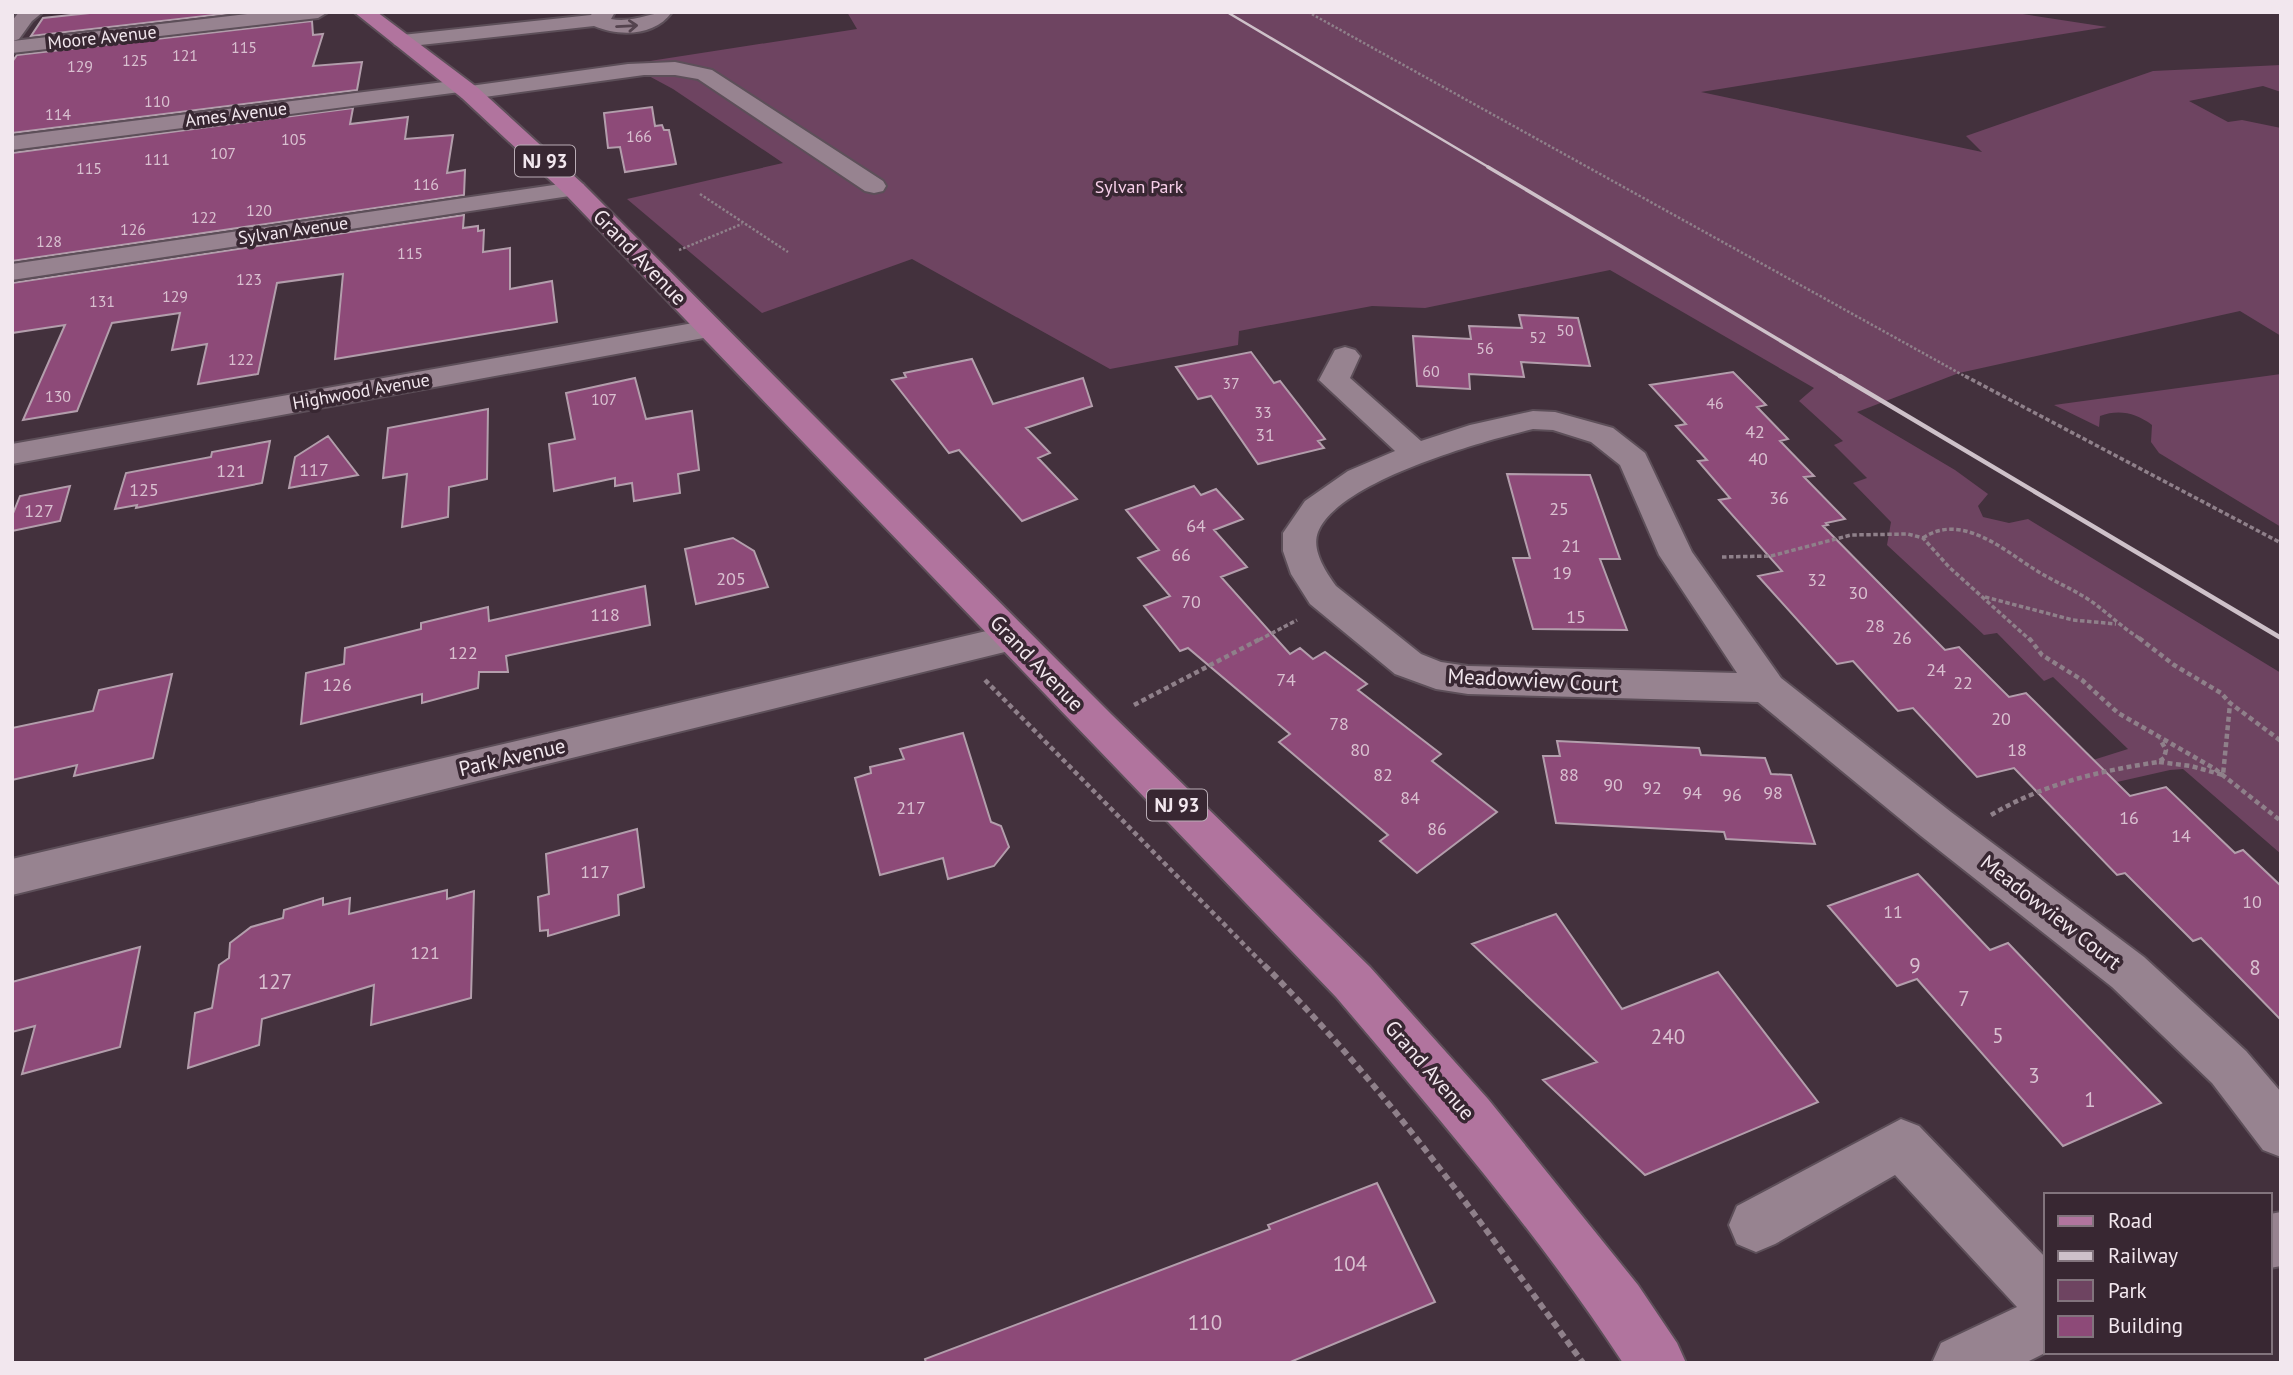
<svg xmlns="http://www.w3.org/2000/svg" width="2293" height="1375" viewBox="0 0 2293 1375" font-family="'PT Sans',sans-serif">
	<rect width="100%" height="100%" fill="#43313d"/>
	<path fill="#6e4461" d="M847,12H2010L2107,27L1701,92L1982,152L1966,136L2153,71L2281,65L2279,84L2281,92L2263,86L2189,101L2228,122L2242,120L2281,128V336L2240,311L1959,373L1857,412L1955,470L1988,494L1978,506L1983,517L2009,523L2028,519L2281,673V854L2183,769L2170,770L2117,782L2093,760L2128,749L2053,677L2044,681L1997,633L1984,635L1887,545L1891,522L1853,483L1867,478L1834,445L1843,441L1799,401L1814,388L1610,270L1425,308L1372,306L1239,331L1238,345L1110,369L912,259L762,313L627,199L783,163L673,89L634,68L637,63L857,29Z
		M2281,374V527L2159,453L2151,442L2152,425C2136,413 2119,409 2100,416L2099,427L2054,405Z"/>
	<path fill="#8d4a78" stroke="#b39eac" stroke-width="2" d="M99,12H240L31,36L43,18Z
		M312,21L313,35L323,34L313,66L362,62L357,90L12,133V62L17,55Z
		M652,107L655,126L662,125L664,130H669L676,164L625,172L620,147L608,148L604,113Z
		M353,108L350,124L408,117L405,139L453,135L447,173L465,170L464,195L12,261V153Z
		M464,215L463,228L478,226V231L484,230L483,252L510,248V289L552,281L557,322L335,359L343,274L277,283L258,374L198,384L207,344L172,350L180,313L112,323L77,411L23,420L65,325L12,333V283Z
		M1519,315L1578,318L1590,366L1521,362L1524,377L1469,374L1470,389L1417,386L1413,336L1471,339L1469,326L1522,328Z
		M1251,352L1274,383L1280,381L1325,439L1318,441L1324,448L1258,464L1211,396L1198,399L1176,367Z
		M972,359L993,404L1083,378L1092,406L1026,428L1050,453L1038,458L1077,499L1022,521L959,450L949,453L892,380L906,377L904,373Z
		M1733,372L1766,405L1757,407L1788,439L1780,441L1814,476L1804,477L1845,519L1826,523L1828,525L1823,526L1945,650L1959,647L2009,697L2026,693L2130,796L2166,787L2235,853L2243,850L2281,886V1020L2201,938L2193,941L2125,873L2117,875L2014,768L1977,777L1913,708L1898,711L1853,661L1837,664L1758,576L1782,571L1719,500L1730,498L1698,461L1707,460L1676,426L1686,424L1650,385Z
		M635,378L646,419L692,411L699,470L678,474L680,493L634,501L632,483L615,486V478L554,491L549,444L575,439L566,393Z
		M488,409L487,479L449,487L448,517L402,527L407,474L383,478L388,428Z
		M328,436L358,475L289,488L295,457Z
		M270,441L262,483L136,508L137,505L115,509L126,473L211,457L212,452Z
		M1507,474L1590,475L1620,559H1600L1627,630L1533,629L1513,558H1530Z
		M70,486L60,521L12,531V516L20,496Z
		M1194,486L1201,495L1216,489L1243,519L1214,530L1247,567L1221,577L1290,654L1300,648L1313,659L1325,652L1367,684L1358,690L1441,754L1432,761L1497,812L1417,873L1380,841L1388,835L1279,742L1290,734L1188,648L1180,651L1144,606L1170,596L1138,558L1159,550L1126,510Z
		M733,538L754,551L768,587L696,604L685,549Z
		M645,586L650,625L506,656L508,672H479L478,688L422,703V694L301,724L306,673L344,664L345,648L421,629V623L488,607L489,621Z
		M172,674L153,758L74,776L77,765L12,780V728L93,711L99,690Z
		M963,733L991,822L1001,826L1009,847L994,866L948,879L943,858L880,875L855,778L871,773L870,767L904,759L900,749Z
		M1557,741L1699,748L1701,755L1765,758L1771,774L1791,775L1815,844L1726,839L1724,832L1556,823L1543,756H1560Z
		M637,829L644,887L618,895L619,915L548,936V930L540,931L538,897L549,894L546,854Z
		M1918,874L1990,950L2008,943L2161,1103L2063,1146L1917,979L1897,986L1828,906Z
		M447,890V899L474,891L471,998L371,1025L374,985L262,1019L259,1045L188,1068L195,1013L212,1008L219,965L229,958L230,943L251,927L283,918L284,910L323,898V905L350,898L349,914Z
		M1556,914L1622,1009L1718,972L1818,1102L1645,1175L1543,1080L1597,1062L1472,944Z
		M140,947L120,1047L22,1074L35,1026L12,1032V982Z
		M1377,1183L1435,1302L1288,1363H926L925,1359L1270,1229L1268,1225Z"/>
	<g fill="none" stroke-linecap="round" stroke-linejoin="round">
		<defs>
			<path id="minor" d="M19,12H43L32,21L19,39L13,41L265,12H328L318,18L12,53V21Z
				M593,12H615L611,19C634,23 649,12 672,12C655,36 620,37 594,26L402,47L395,45L392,41L395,37L402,35L591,15Z
				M675,62L712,70L883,181L886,186L883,191L874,193L865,191L698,79L675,75H644L470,99L462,98L460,92L12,150V136L460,80L468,81L470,86L628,64Z
				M574,182L583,184L586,189L583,194L12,280V264Z
				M710,320L720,323L724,329L720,335L12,464V444Z
				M1345,347L1355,350L1360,356L1350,378L1421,441L1470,425L1533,411L1555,412L1613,428L1645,453L1692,552L1781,678L1951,812L2144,957L2246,1051L2281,1092V1157L2263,1150L2212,1083L2112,987L1921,836L1758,702L1468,694L1436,689L1395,674L1310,604L1291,574L1283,551V533L1305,501L1348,471L1395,451L1319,380L1335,350ZM1533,429L1553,430L1591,442L1620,465L1659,555L1737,673L1468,666L1441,662L1421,654L1336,586C1326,572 1311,550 1318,532C1338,481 1483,441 1533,429Z
				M1012,625L1025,629L1031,638L1025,647L12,895V859Z
				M1901,1119L1919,1126L2046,1258L2047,1352L2025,1363H1932L1941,1343L2017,1307L1895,1175L1775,1244L1756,1252L1737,1244L1729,1225L1737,1206Z
				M2281,1212V1266L2270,1268V1214Z"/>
			<path id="major" d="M354,12H377L478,88L583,184L1111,714L1370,967L1488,1099L1638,1285L1677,1343L1686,1363H1623C1538,1233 1436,1115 1336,997L565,194L462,98Z"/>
		</defs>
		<use href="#minor" stroke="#5d4f59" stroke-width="4"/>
		<use href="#major" stroke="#5d4f59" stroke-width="4"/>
		<path stroke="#8f808a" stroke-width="2.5" stroke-dasharray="2.5 2" stroke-linecap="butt" d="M1308,12L1968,378
			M700,194L788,252
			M679,250L742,224"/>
		<path stroke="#8f808a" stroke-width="3.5" stroke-dasharray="4.5 2.5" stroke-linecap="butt" d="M1965,376L2281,543
			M1923,538C1961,512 2004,550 2034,569C2054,582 2076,590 2095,604C2111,616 2124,629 2142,640
			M1722,557L1771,556L1851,535L1908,534L1923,538L1949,567L2030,640
			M1985,597L2073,620L2116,624
			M1259,640L1297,620"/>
		<path stroke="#8f808a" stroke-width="4.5" stroke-dasharray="5 3.5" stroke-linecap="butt" d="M2029,638L2042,655L2082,680L2118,713L2215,769L2281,821
			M2139,638L2174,665L2221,693L2230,703L2281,741
			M985,680L1266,967
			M1134,705L1262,638
			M2159,762L2191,766L2223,775L2230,704
			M1991,815C2043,784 2099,771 2158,762L2164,758L2166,750L2160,739"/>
		<path stroke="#8f808a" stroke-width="6" stroke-dasharray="7 4.5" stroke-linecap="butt" d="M1264,965C1386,1087 1482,1224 1583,1363"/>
		<use href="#minor" fill="#978390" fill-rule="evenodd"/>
		<use href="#major" fill="#b1749e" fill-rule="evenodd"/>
		<path stroke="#cec1c9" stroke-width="2.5" d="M1227,12L1490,168"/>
		<path stroke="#cec1c9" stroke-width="3.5" d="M1488,167L1843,378"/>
		<path stroke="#cec1c9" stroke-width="4.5" d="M1840,376L2281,638"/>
	</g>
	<defs><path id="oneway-shaft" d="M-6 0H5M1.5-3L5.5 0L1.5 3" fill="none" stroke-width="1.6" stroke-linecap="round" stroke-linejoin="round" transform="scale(1.75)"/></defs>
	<use stroke="#54434e" href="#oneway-shaft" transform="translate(627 26) rotate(-3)"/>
	<g text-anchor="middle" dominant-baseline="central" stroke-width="7" stroke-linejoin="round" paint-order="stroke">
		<g font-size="16" fill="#d9c0d0">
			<text x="244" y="47">115</text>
			<text x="185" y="55">121</text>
			<text x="135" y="60">125</text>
			<text x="80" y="66">129</text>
			<text x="157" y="101">110</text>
			<text x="58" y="114">114</text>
			<text x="639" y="136">166</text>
			<text x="294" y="139">105</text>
			<text x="223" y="153">107</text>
			<text x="157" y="159">111</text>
			<text x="89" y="168">115</text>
			<text x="426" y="184">116</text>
			<text x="259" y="210">120</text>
			<text x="204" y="217">122</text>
			<text x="133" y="229">126</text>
			<text x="49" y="241">128</text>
			<text x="410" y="253">115</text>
			<text x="249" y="279">123</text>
			<text x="175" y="296">129</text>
			<text x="102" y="301">131</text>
			<text x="1565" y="330">50</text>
			<text x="1538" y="337">52</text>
			<text x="1485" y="348">56</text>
			<text x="241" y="359">122</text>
			<text x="1431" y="371">60</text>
			<text x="1231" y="383">37</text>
			<text x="58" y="396">130</text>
			<text x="604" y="399">107</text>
			<text x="1715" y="403">46</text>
			<text x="1263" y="412">33</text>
		</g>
		<g font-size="18" fill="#f2e7ee" stroke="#382732">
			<text transform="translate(102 37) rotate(-6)">Moore Avenue</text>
			<text transform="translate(236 114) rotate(-7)">Ames Avenue</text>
			<text transform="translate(293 230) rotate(-8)">Sylvan Avenue</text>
			<text transform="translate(361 391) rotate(-10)">Highwood Avenue</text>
		</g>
		<g font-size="18" fill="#f8d0ea" stroke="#382732">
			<text x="1139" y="186">Sylvan Park</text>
		</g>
		<g font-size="18" fill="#d9c0d0">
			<text x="1755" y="431">42</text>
			<text x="1265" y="434">31</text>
			<text x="1758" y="458">40</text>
			<text x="314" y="469">117</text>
			<text x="231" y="470">121</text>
			<text x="144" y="489">125</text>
			<text x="1779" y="497">36</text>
			<text x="1559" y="508">25</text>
			<text x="39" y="510">127</text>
			<text x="1196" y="525">64</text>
			<text x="1571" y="545">21</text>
			<text x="1181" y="554">66</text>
			<text x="1562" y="572">19</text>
			<text x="731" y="578">205</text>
			<text x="1817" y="579">32</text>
			<text x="1858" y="592">30</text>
			<text x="1191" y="601">70</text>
			<text x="605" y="614">118</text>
			<text x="1576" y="616">15</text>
			<text x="1875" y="625">28</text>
			<text x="1902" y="637">26</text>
			<text x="463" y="652">122</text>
			<text x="1936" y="669">24</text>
			<text x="1286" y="679">74</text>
			<text x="1963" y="682">22</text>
			<text x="337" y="684">126</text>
			<text x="2001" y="718">20</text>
			<text x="1339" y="723">78</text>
			<text x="1360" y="749">80</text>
			<text x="2017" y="749">18</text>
			<text x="1383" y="774">82</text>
			<text x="1569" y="774">88</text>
			<text x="1613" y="784">90</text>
			<text x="1652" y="787">92</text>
			<text x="1692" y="792">94</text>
			<text x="1773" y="792">98</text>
			<text x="1732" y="794">96</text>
			<text x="1410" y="797">84</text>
			<text x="911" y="807">217</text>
			<text x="2129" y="817">16</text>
			<text x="1437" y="828">86</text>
			<text x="2181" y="835">14</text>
			<text x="595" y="871">117</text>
			<text x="2252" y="901">10</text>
			<text x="1893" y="911">11</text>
			<text x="425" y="952">121</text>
		</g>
		<g fill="#382732" stroke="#baadb6" stroke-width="2">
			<rect x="515" y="145.5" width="60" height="31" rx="5"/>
			<rect x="1147" y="789.5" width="60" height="31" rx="5"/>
		</g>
		<g font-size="19" font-weight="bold" fill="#f2e7ee">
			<text x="545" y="161">NJ 93</text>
			<text x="1177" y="805">NJ 93</text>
		</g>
		<g font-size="21" fill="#f2e7ee" stroke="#382732">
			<text transform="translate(640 257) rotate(46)">Grand Avenue</text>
			<text transform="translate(1037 663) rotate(46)">Grand Avenue</text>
			<text transform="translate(1533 680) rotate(3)">Meadowview Court</text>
			<text transform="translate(512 757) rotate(-13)">Park Avenue</text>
			<text transform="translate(2051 912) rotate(38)">Meadowview Court</text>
			<text transform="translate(1430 1070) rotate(49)">Grand Avenue</text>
		</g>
		<g font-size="21" fill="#d9c0d0">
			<text x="1915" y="965">9</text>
			<text x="2255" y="967">8</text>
			<text x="275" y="981">127</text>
			<text x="1964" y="998">7</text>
			<text x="1998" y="1035">5</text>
			<text x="1668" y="1036">240</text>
			<text x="2034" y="1075">3</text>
			<text x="2090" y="1099">1</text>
			<text x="1350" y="1263">104</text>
			<text x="1205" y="1322">110</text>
		</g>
	</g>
	<rect width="2293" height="1375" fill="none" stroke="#f2e7ee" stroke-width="28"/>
	<rect x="2044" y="1193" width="228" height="161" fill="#382732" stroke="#82747d" stroke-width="2"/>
	<rect x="2058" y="1216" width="35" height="10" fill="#b1749e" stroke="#82747d" stroke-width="2"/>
	<text x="2108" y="1228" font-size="21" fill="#f2e7ee">Road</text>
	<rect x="2058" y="1251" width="35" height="10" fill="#cec1c9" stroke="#82747d" stroke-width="2"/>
	<text x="2108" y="1263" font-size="21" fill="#f2e7ee">Railway</text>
	<rect x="2058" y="1280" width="35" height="21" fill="#6e4461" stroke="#82747d" stroke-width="2"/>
	<text x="2108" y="1298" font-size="21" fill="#f2e7ee">Park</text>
	<rect x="2058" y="1316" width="35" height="21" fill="#8d4a78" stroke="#82747d" stroke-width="2"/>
	<text x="2108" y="1333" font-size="21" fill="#f2e7ee">Building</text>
</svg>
